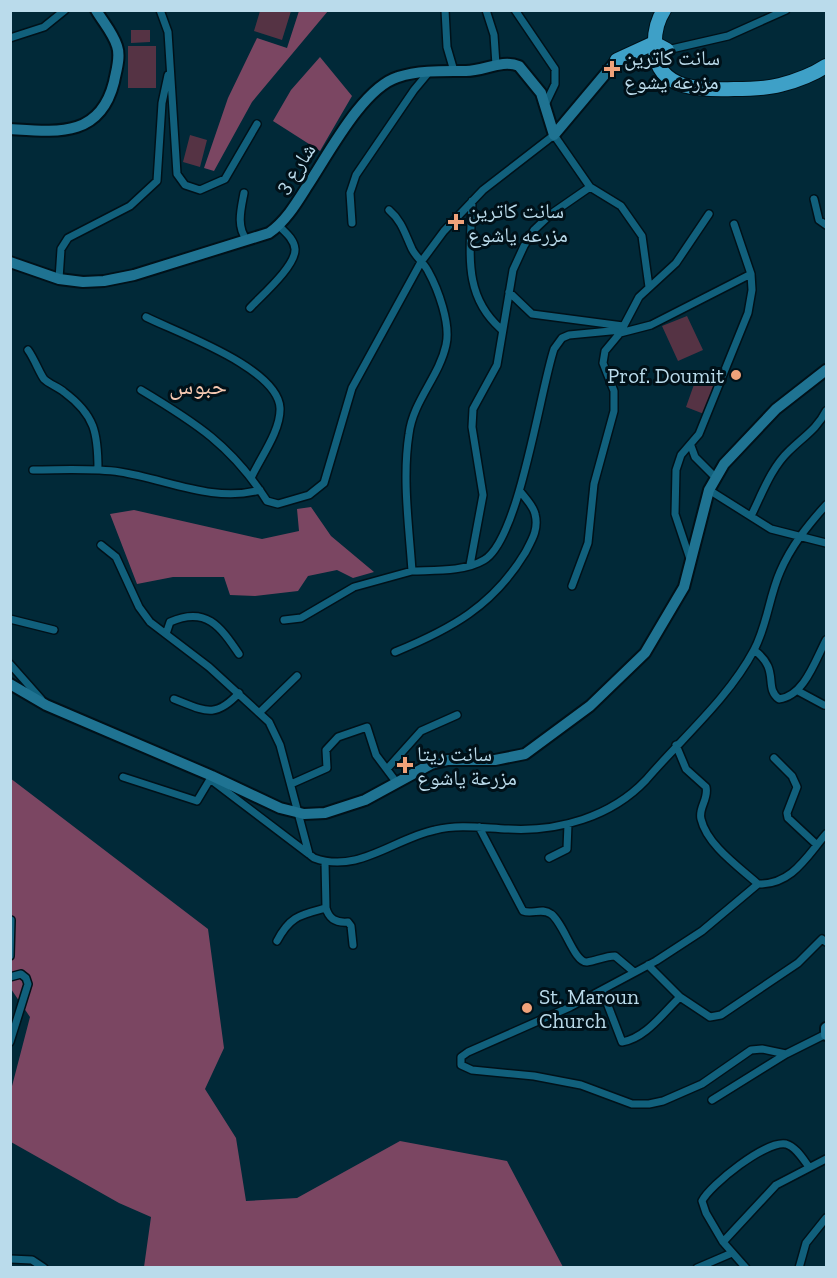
<svg xmlns="http://www.w3.org/2000/svg" width="837" height="1278" viewBox="0 0 837 1278" font-family="'Zilla Slab','Noto Naskh Arabic',serif">
	<rect width="100%" height="100%" fill="#012938"/>
	<path fill="#534" d="M260,11H291L282,40L254,31Z
		M131,30H150V42L131,43Z
		M128,46H156V88H128Z
		M190,135L207,140L200,167L183,162Z
		M687,316L703,350L678,361L662,326Z
		M697,376L715,382L704,414L686,407Z"/>
	<path fill="#7b4662" d="M299,11H328L252,102L214,171L204,168L228,98L257,38L287,48Z
		M320,57L352,96L320,151L273,121L291,90Z
		M311,507L331,536L374,572L353,578L337,570L308,576L298,591L255,596L230,595L224,577H173L137,584L110,514L134,510L262,539L299,531L297,509Z
		M10,778L208,929L224,1048L205,1089L236,1138L246,1201L297,1198L400,1141L507,1161L563,1267H144L151,1217L119,1203L11,1142V1090L30,1017L11,989Z"/>
	<g fill="none" stroke-linecap="round" stroke-linejoin="round">
		<defs>
			<path id="street" d="M160,10L168,32L177,174L185,185L200,190L225,179L257,124
				M445,10L447,47L454,71
				M486,10L494,35L496,65
				M515,10L555,69V84L545,105
				M10,38L44,27L65,10
				M667,50L728,36L786,10
				M244,193C241,209 236,227 247,240
				M814,199L819,220L826,225
				M472,201C471,249 461,294 501,329
				M389,210C402,221 405,234 412,249C416,257 424,263 428,271C438,289 451,324 446,345C439,377 413,401 409,434C402,478 409,526 412,571C434,570 464,572 484,560C519,540 540,391 554,349L562,338L569,335L621,330
				M352,223L350,193L356,175L414,90L429,72
				M734,224L751,274
				M59,279L61,249L68,238L130,206L157,181L162,103L168,75
				M509,292L532,314L623,326
				M250,308C261,296 296,266 295,249C294,239 285,232 279,226
				M146,317C178,333 278,368 280,408C281,430 261,457 252,476
				M620,333L651,325L751,274L752,290L748,313L699,434L681,455L676,470L675,514L690,559
				M28,350C34,358 40,374 44,379C49,384 58,387 64,392C95,415 98,433 98,470
				M141,390C196,423 232,446 267,501L278,504L309,495L324,483L352,388L421,262L444,231L483,190L554,135L590,187L621,206L642,236L649,287
				M691,446L695,457L716,478
				M33,470C62,470 92,468 120,472C166,479 213,503 260,490
				M709,490L771,529L826,543
				M751,516C762,494 771,468 789,451C803,437 817,429 826,411
				M101,545L116,557L139,607L150,622L209,667L269,722L280,745L309,854
				M470,565L483,495L472,427L473,409L497,365L513,270L524,246L534,230L551,214L590,187
				M572,586L588,543L594,484L614,411V391L603,363L605,351L620,333L639,297L676,263L709,214
				M10,619L54,630
				M284,620L301,618L354,587L412,571
				M166,634L170,622C206,606 220,626 239,654
				M754,650C781,670 763,687 779,699C804,696 815,661 826,640
				M395,652C451,629 493,606 525,553C532,540 539,529 535,514C533,505 525,498 520,491
				M10,664L41,699
				M798,691L824,705
				M174,699C205,711 215,719 239,693
				M260,712L297,676
				M676,745L686,769L706,787C709,799 698,808 701,819C707,845 739,867 758,884C792,885 807,856 826,834
				M774,758L792,776L797,787L787,813L788,818L817,845
				M387,769L421,731L457,715
				M123,777L197,801L212,776
				M210,779L314,858C358,874 393,839 435,830C459,824 483,828 508,829C558,832 611,817 646,780C682,738 728,699 754,650C767,626 769,597 780,572C791,546 808,525 826,505
				M291,784L327,768L326,750L338,737L367,727L376,755L397,783
				M479,827L523,911C532,915 542,907 551,914C564,923 574,963 587,962C596,961 605,956 615,956L634,972
				M549,858L567,849L568,824
				M758,884L702,931L656,961L570,1007L468,1052L461,1057V1065L472,1070L534,1076L581,1085L632,1104H649L663,1101L702,1084L751,1050L762,1049L786,1054L826,1034
				M326,908C329,919 336,923 348,922L351,926L353,945
				M277,941C290,916 300,915 326,908L325,862
				M10,956L11,920
				M10,977L21,974L26,978L28,984L10,1042
				M602,990L622,1042C646,1038 663,1013 680,997L648,965
				M680,997L710,1017L721,1015L798,963L822,939L826,942
				M712,1100L786,1054
				M723,1242L706,1213L702,1201C710,1185 766,1140 786,1144C796,1147 803,1159 809,1167
				M10,1259L32,1260L44,1268
				M697,1268L732,1253
				M746,1268L723,1242L776,1185L826,1159
				M799,1268L806,1243L826,1218"/>
			<path id="secondary" d="M10,129C57,132 100,138 114,82C116,71 121,57 117,46C113,33 103,22 96,10
				M554,135L617,60
				M10,262L59,279L83,282L104,281L134,275L269,233C285,222 296,204 306,188C327,157 362,88 398,77C419,70 444,71 466,71C484,71 502,59 519,66L541,93L554,135
				M10,684L46,705L212,776L280,808L304,814L325,813L365,800L431,764L448,760H495L525,754L590,706L645,653L684,587L709,490L724,464L776,409L826,370
				M826,1028V1035"/>
			<path id="highway" d="M664,10C656,22 654,36 655,50C657,91 704,90 734,89C749,89 765,89 780,85C796,81 812,75 826,66
				M617,60L654,43L667,50"/>
		</defs>
		<use href="#street" stroke="#001119" stroke-width="10"/>
		<use href="#secondary" stroke="#001119" stroke-width="14"/>
		<use href="#highway" stroke="#001119" stroke-width="16"/>
		<use href="#street" stroke="#11607c" stroke-width="7"/>
		<use href="#secondary" stroke="#1f7392" stroke-width="10"/>
		<use href="#highway" stroke="#3ea0c7" stroke-width="14"/>
	</g>
	<g fill="#f0a27a" stroke="#001119" stroke-width="2">
		<path d="M609 60h6v6h6v6h-6v6h-6v-6h-6v-6h6z"/>
		<path d="M453 213h6v6h6v6h-6v6h-6v-6h-6v-6h6z"/>
		<circle cx="736" cy="375" r="6"/>
		<path d="M402 756h6v6h6v6h-6v6h-6v-6h-6v-6h6z"/>
		<circle cx="527" cy="1008" r="6"/>
	</g>
	<g text-anchor="middle" dominant-baseline="central" stroke-width="6" stroke-linejoin="round" paint-order="stroke">
		<g font-size="21" fill="#badbeb" stroke="#001119" text-anchor="start">
			<text x="624" y="57">سانت كاترين<tspan x="624" dy="24">مزرعه يشوع</tspan></text>
			<text x="468" y="210">سانت كاترين<tspan x="468" dy="24">مزرعه ياشوع</tspan></text>
			<text x="724" y="375" text-anchor="end">Prof. Doumit</text>
			<text x="417" y="753">سانت ريتا<tspan x="417" dy="24">مزرعة ياشوع</tspan></text>
			<text x="539" y="996">St. Maroun<tspan x="539" dy="24">Church</tspan></text>
		</g>
		<g font-size="21" fill="#badbeb" stroke="#001119">
			<text transform="translate(295 168) rotate(-56)">شارع 3</text>
		</g>
		<g font-size="24" fill="#f6c9b2" stroke="#001119">
			<text x="198" y="385">حبوس</text>
		</g>
	</g>
	<rect width="837" height="1278" fill="none" stroke="#badbeb" stroke-width="24"/>
</svg>
